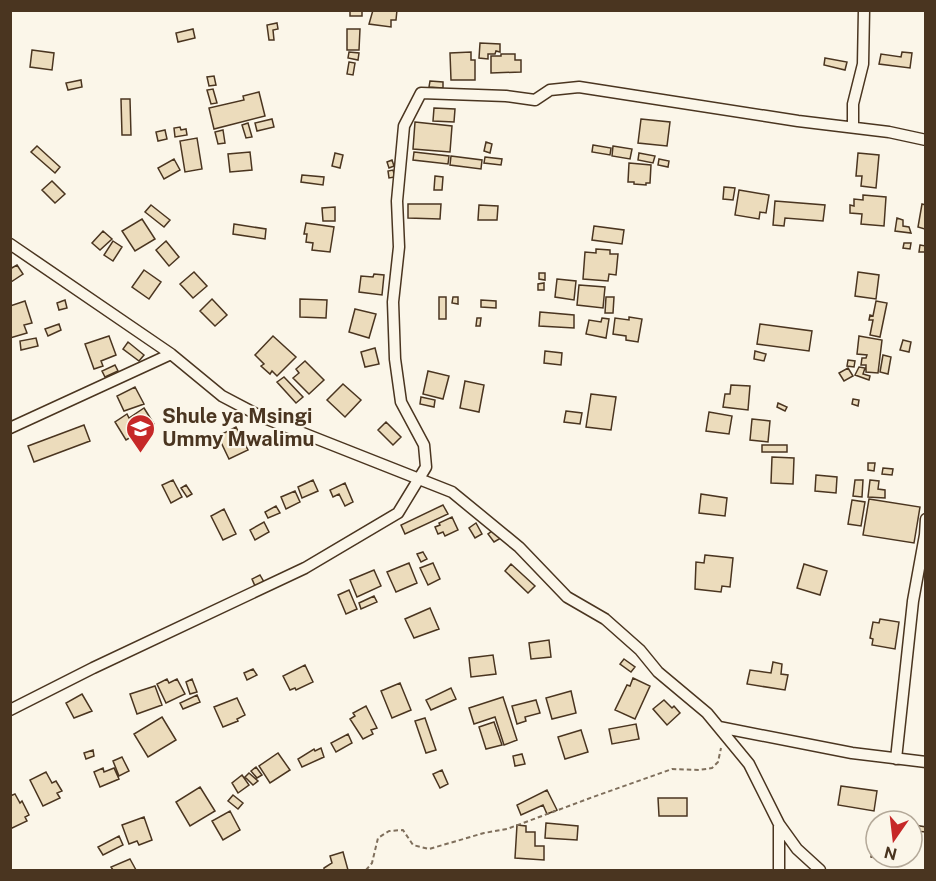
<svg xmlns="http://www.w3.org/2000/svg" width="936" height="881" viewBox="0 0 936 881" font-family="'Public Sans',sans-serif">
	<rect width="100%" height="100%" fill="#fbf6e9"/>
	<path fill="#ecdcbc" stroke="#4a3520" stroke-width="1.5" d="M350,10H362V16H350Z
		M373,10H397L396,20H391V27L369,24Z
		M277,23L278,29L273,30L274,40H269L267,25Z
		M193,29L195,38L178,42L176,33Z
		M347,29H360L359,50H347Z
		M480,43L500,44V52L496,51L495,54H488V59L479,58Z
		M32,50L54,53L52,70L30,67Z
		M349,52L359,53L358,60L348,58Z
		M471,52V60H475V80H451L450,53Z
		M902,52L912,53L910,68L879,64L881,54L901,57Z
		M501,54H515V60H521V72L491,73V56H501Z
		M825,58L847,62L845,70L824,65Z
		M349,62L355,63L353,75L347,74Z
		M214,76L216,85L209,86L207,77Z
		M81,80L82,87L68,90L66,83Z
		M430,81L443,82V88L429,87Z
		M213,89L217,103L211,104L207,90Z
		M259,92L265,116L214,129L209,108L244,100L243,96Z
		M121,99H130L131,135H122Z
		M434,108L455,109L454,122L433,121Z
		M272,119L274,127L257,131L255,123Z
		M641,119L670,122L667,146L638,143Z
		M415,122L452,126L450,152L413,149Z
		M248,123L252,137L246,138L242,125Z
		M180,127L181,130L186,129L187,135L175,137L174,128Z
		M165,130L167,139L158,141L156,132Z
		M223,130L225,143L218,144L215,132Z
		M197,138L202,169L185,172L180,141Z
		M486,142L492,144L490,153L484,151Z
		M593,145L611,148L610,155L592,152Z
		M37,146L60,167L55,173L31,152Z
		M613,146L632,149L630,159L612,156Z
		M250,152L252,170L230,172L228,154Z
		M414,152L449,156L448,164L413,160Z
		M335,153L343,155L340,168L332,166Z
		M639,153L655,156L653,163L638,160Z
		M858,153L879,155L876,188L861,186L862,176H856Z
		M451,156L482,160L481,169L450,165Z
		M485,157L502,159L501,165L484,163Z
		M174,159L180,170L164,179L158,168Z
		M659,159L669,161L668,167L658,165Z
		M392,160L394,166L389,168L387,162Z
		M629,163L651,165L650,183H646V185L634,184V182H628Z
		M393,170L395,177L389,178L388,171Z
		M302,175L324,177L323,185L301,182Z
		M435,176L443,177L442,190H434Z
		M52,181L65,194L55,203L42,190Z
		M724,187L735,188L733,200L723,199Z
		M739,190L769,195L766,213L760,212L759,219L735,215Z
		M863,195L886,197L884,226L861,224L862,214L850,213V205L854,206V199L863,200Z
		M775,201L825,205L823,221L785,218L784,226L773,225Z
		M408,204H441L440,219L408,218Z
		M922,204L926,205V233L925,229L918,227Z
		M151,205L170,220L164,227L145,212Z
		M479,205L498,206L497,220H478Z
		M335,207V221H323L322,208Z
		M897,218L903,220V226L909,227L911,233L895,231Z
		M142,219L155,239L135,251L122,231Z
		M306,223L334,227L330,252L312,250L313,243L306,242L307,234H304Z
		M234,224L266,229L265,239L233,234Z
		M594,226L624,230L622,244L592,240Z
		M103,231L112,239L100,250L92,243Z
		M113,241L122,247L113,261L104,255Z
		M166,241L179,257L169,266L156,250Z
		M904,243H911L910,249L903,248Z
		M920,245L926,246L925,252H919Z
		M596,249L610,250V254H618L616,275L609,274L608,281L583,279L585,252L596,253Z
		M17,265L23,274L11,282L10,269Z
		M144,270L161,282L149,299L132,287Z
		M194,272L207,286L193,298L180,284Z
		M858,272L879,275L876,299L855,296Z
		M539,273H545V280L539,279Z
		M374,274L384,275L382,295L359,292L361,276L373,277Z
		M557,279L576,281L574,300L555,297Z
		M544,283V290H538V284Z
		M579,285L605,287L603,308L577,305Z
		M439,297H446V319H439Z
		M453,297H458V304L452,303Z
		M606,297H614L613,313H605Z
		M212,299L227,315L215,326L200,311Z
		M300,299L327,300L326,318L300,317Z
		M65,300L67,308L59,310L57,303Z
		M481,300L496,301V308L481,307Z
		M25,301L32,323L24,325L27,333L10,338V306Z
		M876,301L887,303L880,337L870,335L873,320H869L870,315L873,316Z
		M355,309L376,314L369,338L349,332Z
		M540,312L574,315V328L539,326Z
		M629,317L642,319L638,342L626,340V336L613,334L615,318L629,320Z
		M477,318H481L480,326H476Z
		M602,318L609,319L606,338L586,334L589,320L601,322Z
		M59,324L61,330L48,336L45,329Z
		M760,324L812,331L809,351L757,344Z
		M109,336L116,355L101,361L103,366L94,369L85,344Z
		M273,336L296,357L277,376L272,371L270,374L261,366L264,364L255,355Z
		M859,336L882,340L878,373L866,372V365H861L862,358H866L867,355L857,354Z
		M36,338L38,346L21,350L20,341Z
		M903,340L911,342L909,352L900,350Z
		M128,342L144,355L139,361L123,349Z
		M375,348L379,364L365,367L361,352Z
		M545,351L562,353L561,365L544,363Z
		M755,351L766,354L764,361L754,359Z
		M883,355L891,357L888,374L880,372Z
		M848,360L855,361L854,367L847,366Z
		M305,361L324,380L309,394L293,378L299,373L296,369Z
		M115,365L118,371L105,377L102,371Z
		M859,367L865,368L863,374L870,376L869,380L855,375Z
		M848,368L853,376L844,381L839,373Z
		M428,371L449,376L443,399L423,394Z
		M284,377L303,397L296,403L277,382Z
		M465,381L484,385L479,412L460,408Z
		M343,384L361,400L345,417L327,400Z
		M731,385L750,386L748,410L723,407L725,394H730Z
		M135,387L144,404L124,411L117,396Z
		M591,394L616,397L611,430L586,427Z
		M421,397L435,400L434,407L420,404Z
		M853,399L859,400L858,406L852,404Z
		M778,403L787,407L785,411L777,407Z
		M144,408L154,424L126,440L115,422L127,414L129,418Z
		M566,411L582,413L580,424L564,422Z
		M709,412L732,416L729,434L706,431Z
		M752,419L770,421L768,442L750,440Z
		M386,422L401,437L393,445L378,430Z
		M84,425L90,441L34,462L28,446Z
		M236,427L248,450L229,459L218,436Z
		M762,445H787V452H762Z
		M772,457L794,458L793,484L771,483Z
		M868,463H875L874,471L868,470Z
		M883,468L893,469L892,475L882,474Z
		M816,475L837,477L836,493L815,491Z
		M173,480L182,497L171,503L162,485Z
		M313,480L318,491L302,498L298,487Z
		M855,480H863L862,497L853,496Z
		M870,480L879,481L878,489L885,490V498L868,497Z
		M345,483L353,502L345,506L339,494L333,497L330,490Z
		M186,485L192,494L187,497L181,488Z
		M295,491L300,502L286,509L281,497Z
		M701,494L727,498L725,516L699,513Z
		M869,499L920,507L914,543L863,535Z
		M852,500L865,502L861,526L848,524Z
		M443,505L448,514L405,534L401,525Z
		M276,506L280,513L268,518L265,512Z
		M224,509L236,534L223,540L211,516Z
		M452,517L458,530L445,536L443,532L438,534L435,527L440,525L439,523Z
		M264,522L269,532L255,540L250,530Z
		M476,523L482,534L475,538L469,528Z
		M495,529L501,538L494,542L488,534Z
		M423,552L427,559L421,562L417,554Z
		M705,555L733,558L730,587L722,586L721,592L695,589L696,562L704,563Z
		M409,563L417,583L396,592L387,572Z
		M433,563L440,579L428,585L420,568Z
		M511,564L535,586L528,593L505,571Z
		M804,564L827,571L820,595L797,588Z
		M374,570L381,586L357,597L350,580Z
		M260,575L264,582L255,586L252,579Z
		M349,590L357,609L346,614L338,595Z
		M374,596L377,602L361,609L359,603Z
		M430,608L439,629L414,638L405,619Z
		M880,619L899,622L895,649L872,645L873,639L870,638L873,622L879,623Z
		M549,640L551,657L531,659L529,643Z
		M493,655L496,674L471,677L469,658Z
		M624,659L635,667L631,672L620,664Z
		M773,662L782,664L781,674L788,675L785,690L747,684L750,670L771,673Z
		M305,665L313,682L296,690L295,688L290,690L283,676Z
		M253,669L257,675L247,680L244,673Z
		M633,678L650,686L635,719L615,710L627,685L630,686Z
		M167,679L169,683L177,679L185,694L166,703L157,684Z
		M192,679L197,692L190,694L186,682Z
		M400,683L411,710L392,718L381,691Z
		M155,686L162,705L137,714L130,694Z
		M451,688L456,699L431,710L426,700Z
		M571,691L576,713L552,719L546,698Z
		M82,694L92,711L74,718L66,703Z
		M197,695L200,702L183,709L180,703Z
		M503,697L517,740L504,745L495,717L474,724L469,708Z
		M237,698L245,715L237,719L238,721L223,727L214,707Z
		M536,700L540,713L525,717L526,721L517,724L512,706Z
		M664,700L672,708L674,706L680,713L667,725L653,709Z
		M366,706L377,728L371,730L373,734L363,739L350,719L355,716L353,713Z
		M162,717L176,740L148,757L134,734Z
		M425,718L436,750L426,753L415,721Z
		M494,722L502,745L486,749L479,727Z
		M636,724L639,739L612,744L609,729Z
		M581,730L588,752L565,759L558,737Z
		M348,734L352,743L336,752L331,743Z
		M321,748L324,757L302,767L298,759L314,749L315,751Z
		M93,750L94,756L86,759L84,753Z
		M278,753L290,770L270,783L259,766Z
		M522,754L525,764L515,766L513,756Z
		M122,757L129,771L119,776L113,761Z
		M256,767L262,775L257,778L251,771Z
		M103,768L104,772L114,768L119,779L100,787L94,772Z
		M442,770L448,784L440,788L433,774Z
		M46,772L52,783L56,781L62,791L57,793L60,798L43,806L30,780Z
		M249,773L258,781L253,785L245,777Z
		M242,775L249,785L238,793L232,783Z
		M841,786L877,791L874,811L838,805Z
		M200,787L215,811L190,826L176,802Z
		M547,790L557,810L547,814L543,805L521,815L517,805Z
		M15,794L20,803L22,801L29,815L25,817L27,821L10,829V796Z
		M233,795L243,803L238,809L228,801Z
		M658,798H687V816H659Z
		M230,811L240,830L223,840L212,821Z
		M144,817L152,840L139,845L137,841L129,844L122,825Z
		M546,823L578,826L577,840L545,838Z
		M517,825L526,826V832H535V846H544V860L515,858Z
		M914,825L926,827V832L914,831Z
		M119,836L123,845L103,855L98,847Z
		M876,837V857H895L894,862L871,857Z
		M343,852L348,870H324V868L332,863L330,856Z
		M130,859L136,870H113L111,867Z"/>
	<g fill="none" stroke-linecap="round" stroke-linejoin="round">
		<defs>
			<path id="minor" d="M853,127V104L863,64L864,10
				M10,244L171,354L222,396L262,417L452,492L519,547L567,597L605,619L640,650L658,672L707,713L749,764L779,824L797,849L820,870
				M10,428L171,354
				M10,710L93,668L305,568L398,513L426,467L424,445L401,402L395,359L393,302L399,247L397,201L404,126L421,93L506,96L535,100L550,90L579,87L798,121L889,132L926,140
				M719,727L852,753L926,762
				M896,759L913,601L925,535L926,519
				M779,870V824"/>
		</defs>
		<use href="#minor" stroke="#4a3520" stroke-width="13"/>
		<path stroke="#7f6f5c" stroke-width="2" stroke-dasharray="4.5 3" stroke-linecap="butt" d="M366,870L372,863L378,838L389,831L403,830L413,845L429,849L484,833L507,829L593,797L672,769L699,770L712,768L718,762L721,748"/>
		<use href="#minor" stroke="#fbf6e9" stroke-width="10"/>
	</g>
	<defs>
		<symbol id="school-pin" viewBox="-11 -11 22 30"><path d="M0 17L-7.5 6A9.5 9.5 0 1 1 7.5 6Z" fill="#c62828" stroke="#fbf6e9"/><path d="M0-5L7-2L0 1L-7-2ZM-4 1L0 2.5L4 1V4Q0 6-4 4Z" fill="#fff"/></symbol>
	</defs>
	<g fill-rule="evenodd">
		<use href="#school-pin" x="124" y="412" width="33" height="45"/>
	</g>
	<g text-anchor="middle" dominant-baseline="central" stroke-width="4.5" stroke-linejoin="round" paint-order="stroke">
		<g font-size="20" font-weight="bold" fill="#4a3520" stroke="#fbf6e9" text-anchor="start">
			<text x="162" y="416">Shule ya Msingi<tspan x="162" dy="23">Ummy Mwalimu</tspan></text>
		</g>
	</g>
	<rect width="936" height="881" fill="none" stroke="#4a3520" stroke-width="24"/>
	<g transform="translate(894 839) rotate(194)"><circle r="28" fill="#fbf6e9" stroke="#b4a999" stroke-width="1.5"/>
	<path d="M0-4.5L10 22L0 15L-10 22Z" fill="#c62828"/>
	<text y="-9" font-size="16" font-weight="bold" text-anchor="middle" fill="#4a3520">N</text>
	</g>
</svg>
